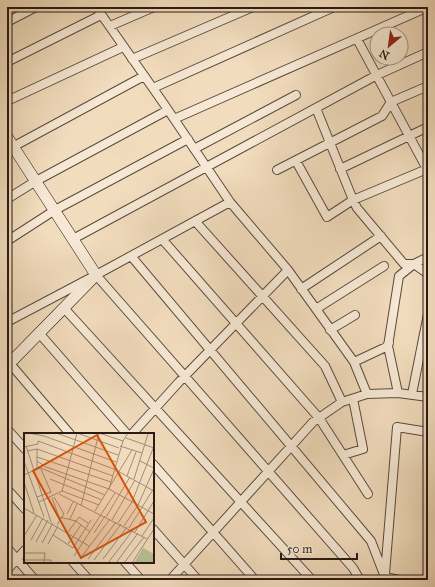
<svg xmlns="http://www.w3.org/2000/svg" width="435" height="587" viewBox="0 0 435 587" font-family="'IM FELL Great Primer',serif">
	<rect width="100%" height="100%" fill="#f1dcbd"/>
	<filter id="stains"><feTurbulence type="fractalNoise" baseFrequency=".005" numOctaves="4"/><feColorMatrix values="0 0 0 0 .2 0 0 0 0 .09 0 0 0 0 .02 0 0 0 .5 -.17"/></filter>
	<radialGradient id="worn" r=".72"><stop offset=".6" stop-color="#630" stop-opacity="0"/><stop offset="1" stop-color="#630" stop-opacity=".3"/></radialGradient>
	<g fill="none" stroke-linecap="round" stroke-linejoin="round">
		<defs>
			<path id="street" d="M96,7L164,104L230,202L288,270L354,362L367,394
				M7,22L36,7
				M110,26L154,7
				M357,39L428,171
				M132,59L253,7
				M7,62L101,15
				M153,88L334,7
				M7,101L123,47
				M316,108L353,200L357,208L404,264H414L428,274
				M174,119L428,7
				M194,149L296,95
				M7,150L144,76
				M296,161L327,217L353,200L427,169
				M340,169L428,127
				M277,170L382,116L391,102L428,86
				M7,199L36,181L168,110
				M195,221L325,366L342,402
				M73,239L377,75L428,52
				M162,239L319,418L368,494
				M7,241L55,210L188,139
				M131,256L371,541L385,577L399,580
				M96,275L353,568L360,580
				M301,289L381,236
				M64,308L312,580
				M316,309L384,266
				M7,322L96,275L230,202
				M330,330L355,315
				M39,333L127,434
				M7,360L70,434
				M354,362L386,347L389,343
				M398,393L388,346L399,276L414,264L428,257
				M412,394L428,314
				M7,429L25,449
				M132,434L179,382L288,270
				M343,455L363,449L353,399
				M153,464L255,580
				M7,489L25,509
				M153,529L198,580
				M7,548L35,580
				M73,562L89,580
				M125,562L141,580
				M7,570L25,550
				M385,574L397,427L428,432
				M170,580L313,422L342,402L367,394L398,393L428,397
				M427,580L428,572"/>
			<path id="secondary" d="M7,137L96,275L7,366"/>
		</defs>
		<use href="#street" stroke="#5a4a3e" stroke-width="10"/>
		<use href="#secondary" stroke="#281a14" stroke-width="12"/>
		<use href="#street" stroke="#f6e8d4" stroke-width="8"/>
		<use href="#secondary" stroke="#f6e8d4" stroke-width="11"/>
	</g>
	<g transform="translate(24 433)">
		<rect width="130" height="130" fill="#f1dcbd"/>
		<path d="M119,115L130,121V130H110Z" fill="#b8c092"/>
		<path fill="none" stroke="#a18e79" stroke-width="1" d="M4,0L20,3L92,29M32,0L94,22M53,0L95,15M75,0L99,8L104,0M102,5L130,15M99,8L85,56L130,81M2,13L27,89M96,13L118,20M0,14L14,11V8L90,36L130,58M3,18L13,16L89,43M13,24L87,49M0,28L20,84M13,28L22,34L85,56M116,28L130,35M13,36L17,35L81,62M0,42L13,36V16M103,43L112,19M26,46L78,67M110,46L124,1M0,49L10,80M38,58L75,72M35,61L123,106M13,64L27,59L17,36M30,64L40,81L33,92M28,65L35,84L52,88L66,99M15,69L38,58L53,0M57,73L75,0M0,75L65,113M71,78L108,17M43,81L49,69M82,84L106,44M46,86L53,71M88,87L111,47M94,90L108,69L130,13M100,93L114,72L130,36M105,95L130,55M44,99L55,84L64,90M111,99L130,68M70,100L81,83M29,102L49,115L67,87M0,103L13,82M118,103L130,85M7,107L19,85M12,109L24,87M18,110L29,90M24,111L34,93M44,111L57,92M0,120H21L20,130M50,123L91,60M56,126L86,86M64,126L92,89M79,126L103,94M0,127H27V130M70,127L97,91M84,130L109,97M92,130L114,100M100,130L120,104M108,130L130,96"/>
		<path fill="#d5530d" fill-opacity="0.15" stroke="#d5530d" stroke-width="2" d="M73,2L122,89L57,125L9,38Z"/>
		<rect width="130" height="130" fill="none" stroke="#281a14" stroke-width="2"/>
	</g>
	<rect width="435" height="587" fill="none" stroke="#f1dcbd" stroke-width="24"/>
	<rect x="8" y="8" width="419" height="571" fill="none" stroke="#281a14" stroke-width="2"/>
	<rect x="12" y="12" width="411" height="563" fill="none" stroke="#281a14"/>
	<g transform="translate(389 46) rotate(209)"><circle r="19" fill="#f6e8d4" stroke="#a49687"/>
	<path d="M0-3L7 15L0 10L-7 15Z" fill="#8f2418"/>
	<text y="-6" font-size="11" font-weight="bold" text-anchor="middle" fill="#281a14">N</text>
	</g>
	<path d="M281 553v6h76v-6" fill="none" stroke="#281a14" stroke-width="2"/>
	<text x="287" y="553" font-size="12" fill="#281a14" stroke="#f6e8d4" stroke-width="3" paint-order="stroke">50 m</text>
	<rect width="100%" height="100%" filter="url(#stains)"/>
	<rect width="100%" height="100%" fill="url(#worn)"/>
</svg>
